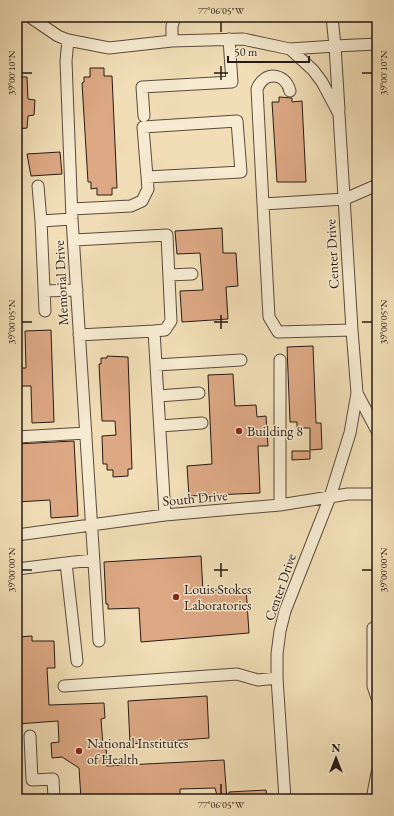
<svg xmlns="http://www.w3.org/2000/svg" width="394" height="816" viewBox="0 0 394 816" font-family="'EB Garamond',serif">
	<rect width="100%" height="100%" fill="#f1deb6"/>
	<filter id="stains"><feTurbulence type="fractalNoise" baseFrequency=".005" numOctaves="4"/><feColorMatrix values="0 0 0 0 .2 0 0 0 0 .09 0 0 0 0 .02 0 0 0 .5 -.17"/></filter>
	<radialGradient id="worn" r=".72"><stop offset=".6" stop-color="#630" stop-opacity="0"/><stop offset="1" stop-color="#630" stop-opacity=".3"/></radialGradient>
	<path fill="#dda985" stroke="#261a15" d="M90,68H104V76H112L117,188H112V195H97V188L91,189V182H88L82,83L84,82V77H90Z
		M17,77H27L28,99L35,100L34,115L28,116L27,128L17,129Z
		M279,97L292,98V102L302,101L306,182H277L272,102H279Z
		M60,152L62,174L31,176L27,154Z
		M222,228L223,253H236L238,286L226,287L228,319L182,322L180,291L203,290L200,253L177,254L175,231Z
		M51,330L54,422L32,423L31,386H17V368H26L25,331Z
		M313,346L316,423H321L322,449L310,450V428H297V422H290L287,347Z
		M107,356L128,357L132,469H128V476L113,477V470H107V464H103L102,436L116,435L115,421H102L99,364H101V358H107Z
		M233,374L235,406L256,405L257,417L266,416L268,446H258L260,493L189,496L187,466L212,464L208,375Z
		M74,441L78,516L51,518L50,500L17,502V444Z
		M292,451H310V459L292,460Z
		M201,556L203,591L246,588L249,633L141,642L139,608L108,609V604H106L104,562Z
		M32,636V641H54L55,668H47L49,705L104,703L105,718L101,719L103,746H106L107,766L224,760L227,799H218L215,788L180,789V794L167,795L168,799H81L79,768L62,757L52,758L51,743L59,742L58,721L17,724V637Z
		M207,696L209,738L130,744L128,701Z
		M266,790L267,799H229V792Z"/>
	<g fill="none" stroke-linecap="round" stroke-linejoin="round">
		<defs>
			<path id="minor" d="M30,17L58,36L68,40L109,48L172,41L243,39L290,49L313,70L322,82L339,114L352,330L357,393L350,433L330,497L285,611L280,631L277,654V678L285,799
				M332,17L335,46L377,44
				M68,40L66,61L72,219L99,641
				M172,41V26L175,17
				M290,49L335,46L339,110
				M144,116L142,87L232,82L229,39
				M38,186L41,221L72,219
				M263,204L257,89C264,71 285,72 290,91
				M72,209L131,206L142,201L148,189L143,127L237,121L241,172L147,177
				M41,221L45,311
				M74,240L167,235L171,321L165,330L154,331
				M169,275L192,274
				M44,291L77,290
				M352,330L278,332L269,317L263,204L345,199L377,185
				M79,335L154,331L165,515
				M280,360V505
				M156,365L241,360
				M357,393L377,431
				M158,396L199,393
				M160,426L202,423
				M17,437L86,433
				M17,535L165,515L280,505L348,494H377
				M66,563L93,560
				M17,569L66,563L77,661
				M373,628V686L377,698
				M64,686L237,674L258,680L277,678
				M30,736L32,780L53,779L54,799
				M372,799L377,773"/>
		</defs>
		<use href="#minor" stroke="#594b3d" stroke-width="13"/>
		<use href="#minor" stroke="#f6ead0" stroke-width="11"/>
	</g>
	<path fill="none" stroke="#261a15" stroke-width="1.5" d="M221,22V32M221,66V80M22,73H32M214,73H228M362,73H372M221,315V329M22,322H32M214,322H228M362,322H372M221,563V577M22,570H32M214,570H228M362,570H372M221,784V794"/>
	<g fill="#8f2418" stroke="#f6ead0" stroke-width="1.5">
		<circle cx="239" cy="431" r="4"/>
		<circle cx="176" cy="597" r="4"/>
		<circle cx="79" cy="751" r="4"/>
	</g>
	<g text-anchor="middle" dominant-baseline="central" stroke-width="3" stroke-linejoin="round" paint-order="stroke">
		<g font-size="14" fill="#261a15" stroke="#f6ead0">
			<text transform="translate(332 254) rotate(-93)">Center Drive</text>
			<text transform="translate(61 283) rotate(-93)">Memorial Drive</text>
			<text transform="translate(195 498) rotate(-5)">South Drive</text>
			<text transform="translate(280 587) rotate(-71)">Center Drive</text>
		</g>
		<g font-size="14" fill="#261a15" stroke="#f6ead0" text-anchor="start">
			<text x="247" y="431">Building 8</text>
			<text x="184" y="589">Louis Stokes<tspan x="184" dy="16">Laboratories</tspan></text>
			<text x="87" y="743">National Institutes<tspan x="87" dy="16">of Health</tspan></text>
		</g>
	</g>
	<rect width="394" height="816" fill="none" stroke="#f1deb6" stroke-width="44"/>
	<g transform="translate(336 758)" stroke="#f6ead0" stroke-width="3" paint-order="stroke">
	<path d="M0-3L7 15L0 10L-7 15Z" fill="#261a15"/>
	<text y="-6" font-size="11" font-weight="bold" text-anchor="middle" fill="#261a15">N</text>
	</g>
	<path d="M228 56v6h81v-6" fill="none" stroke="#261a15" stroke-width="2"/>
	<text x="234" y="56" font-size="12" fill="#261a15" stroke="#f6ead0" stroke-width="3" paint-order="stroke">50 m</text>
	<rect x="22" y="22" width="350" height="772" fill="none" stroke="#261a15" stroke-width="1.5"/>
	<g font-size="10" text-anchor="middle" fill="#261a15">
		<text x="221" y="14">77°06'05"W</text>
		<text transform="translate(11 73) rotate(-90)" y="4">39°00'10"N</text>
		<text transform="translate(383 73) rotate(-90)" y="4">39°00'10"N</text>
		<text transform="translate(11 322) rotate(-90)" y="4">39°00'05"N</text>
		<text transform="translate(383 322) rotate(-90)" y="4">39°00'05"N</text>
		<text transform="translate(11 570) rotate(-90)" y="4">39°00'00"N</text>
		<text transform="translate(383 570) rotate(-90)" y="4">39°00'00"N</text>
		<text x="221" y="808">77°06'05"W</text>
	</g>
	<rect width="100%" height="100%" filter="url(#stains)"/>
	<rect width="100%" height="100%" fill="url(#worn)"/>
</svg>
